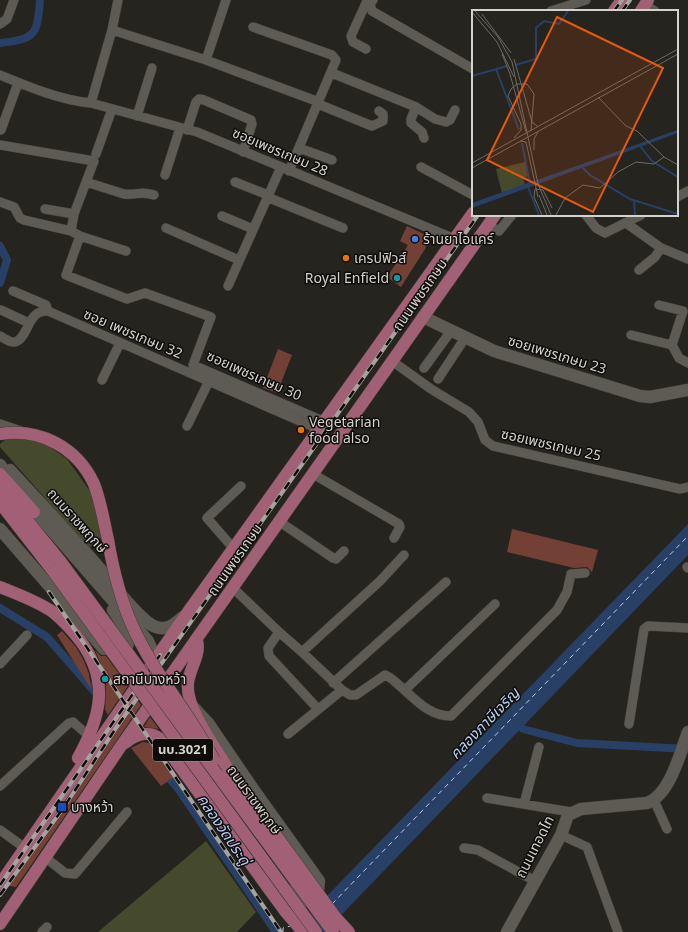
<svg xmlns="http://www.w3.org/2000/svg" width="688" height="932" viewBox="0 0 688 932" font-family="Georgia,'Noto Sans Thai',serif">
	<rect width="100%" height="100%" fill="#26241e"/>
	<path fill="#464a2d" d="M22,427L67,459L92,494L102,537L89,548L0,447V444Z
		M206,841L256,912L237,932H98Z"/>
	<path fill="#283f66" d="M688,524V555L325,932H292Z"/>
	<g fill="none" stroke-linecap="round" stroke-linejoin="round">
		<path stroke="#283f66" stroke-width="8" d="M0,43C36,39 37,35 40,0
			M0,246L7,260L0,283
			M0,608L47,637L95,692
			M514,721L523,729L577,743L687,749
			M164,773L177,787L276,932"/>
		<path stroke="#b5cef6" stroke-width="1" stroke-dasharray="5 4" stroke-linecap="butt" d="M332,904L688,536
			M283,932V928L291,926"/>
	</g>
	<path fill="#734036" d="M407,226L430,237L425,249L401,287L387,277L408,245L400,241Z
		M278,349L292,355L277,393L263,388Z
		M512,529L598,550L592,572L587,567L574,568L507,552Z
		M62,631L76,647L84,661L89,674L91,689L57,635Z
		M95,650L101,656H106L128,686L108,715L105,710L106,686L104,671Z
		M137,699L141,705L16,887L9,886Z
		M150,717L159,729L144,727Z
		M143,742L154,744L177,775L161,786L131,748Z"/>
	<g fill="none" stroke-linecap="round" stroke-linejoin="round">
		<defs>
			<path id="street" d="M373,0L370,4L372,11L473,69
				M645,5L655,11
				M551,11L586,0
				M0,24L7,19L14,0
				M253,27L332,55L336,60L289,171
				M112,30L206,60L319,102
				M366,49L353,42L351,36L366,3
				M206,60L226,0
				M332,73L416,107L435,119L446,122L450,120L455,110
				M0,75C29,87 60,100 91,103L197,132L455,239
				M91,103L112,30L118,0
				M318,104L372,126L383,121V114L379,111
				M416,107L411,119V123L422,132L424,138
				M137,116L152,68
				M1,130L18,83
				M187,130L196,102L199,99L204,100L251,120L252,124L243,152
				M0,145L94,161L74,214L71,231L80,236L66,275L127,299L145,293L211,317L193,365L323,421
				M299,148L332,160
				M96,154L112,109
				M421,167L473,195
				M165,175L180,128
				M86,182L124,194C136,196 141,190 154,195
				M235,182L268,195
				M267,197L343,228
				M677,197L688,191
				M0,202L14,207L20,218L24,220L71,231
				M45,209L74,214
				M586,215L596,228L605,233L641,215
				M222,216L253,229
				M626,223L661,248L688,259
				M489,225L499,231L512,215
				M166,228L239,260
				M80,236L126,251
				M639,270L655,257L661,248
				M228,286L281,167
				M13,291L46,305L48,311
				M659,305L683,311L672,345L679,358L688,363
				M1,310L29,323
				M631,335L672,345
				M0,336C4,338 10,343 15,342C29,338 27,309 48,311L318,429
				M392,361L431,389L469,412L478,422L485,440L493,446L680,489L688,487
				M424,368L451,331
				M438,379L465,338
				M102,380L120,343
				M0,424L21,431
				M187,426L209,381
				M313,474L399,524L400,527L394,538
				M280,522L333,558L336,559L344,551
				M234,549L207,518L241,486
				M687,567L688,568
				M233,588L279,632L302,652L342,690L350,695H356L385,675C391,677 395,682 400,686C416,700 429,716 451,716L557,610L567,592L571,574L585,573
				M279,632L268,648L269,656L318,709
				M302,652L380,581L404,555
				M0,664L27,635
				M333,683L446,582
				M405,690L495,604
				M629,724L644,629L648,626L688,628
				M288,734L342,690
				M0,786L69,723L73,722L90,737
				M487,798L571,812
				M654,800L667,829
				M524,804L539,747
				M0,830L25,848
				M561,835L587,847L618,932
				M464,848L478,850L535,881
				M46,858L65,873L75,874L127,812
				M42,932L47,927"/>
			<path id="secondary" d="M423,317L494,351L640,396L650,397L688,390
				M0,465L12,482
				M10,470C40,503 72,536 101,570C112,583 140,622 156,627C167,631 175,624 183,617
				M28,503L148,641C157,660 158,676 151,696
				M0,529L104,649
				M113,610C119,619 140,649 118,653
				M194,708L208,723L253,789L319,881L318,890C307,903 300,906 289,891
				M507,932L561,835L568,815L581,809L647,803C670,795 680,753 688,732"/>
			<path id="primary" d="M614,11L622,0
				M641,11L648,0
				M0,474L34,512
				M0,487L61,562
				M0,503L50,567
				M0,587C17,594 37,601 53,612C64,621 74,632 82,643C110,683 100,718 78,758
				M197,641C201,654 189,670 188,683C185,708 215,747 228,769
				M125,743C135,735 148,730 159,738L285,911L303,932
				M0,884L188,612L473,213
				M0,924L121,746L495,215"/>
		</defs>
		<use href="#street" stroke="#42403b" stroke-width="10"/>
		<use href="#secondary" stroke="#42403b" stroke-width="13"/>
		<use href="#primary" stroke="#42403b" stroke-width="13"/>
		<use href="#street" stroke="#5d5b54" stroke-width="9"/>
		<use href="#secondary" stroke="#5d5b54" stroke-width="12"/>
		<use href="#primary" stroke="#a26076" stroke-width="12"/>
		<defs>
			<path id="rail" d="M614,11L622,0
				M622,11L630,0
				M49,592L281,932
				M0,885L160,655
				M0,895L64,807L116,728L478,215"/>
		</defs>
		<use href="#rail" stroke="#a4a39f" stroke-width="4"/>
		<use href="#rail" stroke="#0e0d0a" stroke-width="2.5" stroke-dasharray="8" stroke-linecap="butt"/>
		<defs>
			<path id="primary-bridge" d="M0,434C40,428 77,447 94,484C101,502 104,522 108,540C113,569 120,598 132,625C153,673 190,713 214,760
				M61,562L333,932
				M50,567L316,932
				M228,769L336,918L349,932"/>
		</defs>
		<use href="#primary-bridge" stroke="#42403b" stroke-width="13" stroke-linecap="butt"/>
		<use href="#primary-bridge" stroke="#a26076" stroke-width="12"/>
	</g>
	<circle fill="#3f7fe0" stroke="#0e0d0a" stroke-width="1.5" cx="415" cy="239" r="4"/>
	<g fill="#e8710a" stroke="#0e0d0a" stroke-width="1.5">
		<circle cx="346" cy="258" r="4"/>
		<circle cx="301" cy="430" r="4"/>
	</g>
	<g fill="#0f9aa8" stroke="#0e0d0a" stroke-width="1.5">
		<circle cx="397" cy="278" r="4"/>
		<circle cx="105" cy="679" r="4"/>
	</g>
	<rect fill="#1a4fb4" stroke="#0e0d0a" stroke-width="1.5" x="57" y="802" width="10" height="10" rx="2"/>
	<g text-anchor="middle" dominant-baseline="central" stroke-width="3" stroke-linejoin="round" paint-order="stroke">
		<rect fill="#0e0d0a" stroke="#989793" stroke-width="1" x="153" y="739" width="60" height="22" rx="3"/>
		<g font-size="13" font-weight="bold" fill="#d3d2ce">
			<text x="183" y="750">นบ.3021</text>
		</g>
		<g font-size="14" fill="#d3d2ce" stroke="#0e0d0a">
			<text transform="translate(280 152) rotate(23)">ซอยเพชรเกษม 28</text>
			<text transform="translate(420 295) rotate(-55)">ถนนเพชรเกษม</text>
			<text transform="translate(133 334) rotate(23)">ซอย เพชรเกษม 32</text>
			<text transform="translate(557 355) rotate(17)">ซอยเพชรเกษม 23</text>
			<text transform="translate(254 376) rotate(24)">ซอยเพชรเกษม 30</text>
			<text transform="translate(551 445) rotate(13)">ซอยเพชรเกษม 25</text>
			<text transform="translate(77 521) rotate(48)">ถนนราชพฤกษ์</text>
			<text transform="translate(235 560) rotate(-55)">ถนนเพชรเกษม</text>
			<text transform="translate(254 800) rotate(54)">ถนนราชพฤกษ์</text>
			<text transform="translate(535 847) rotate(-63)">ถนนเทอดไท</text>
		</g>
		<g font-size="14" fill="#d3d2ce" stroke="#0e0d0a" text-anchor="start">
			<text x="423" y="239">ร้านยาไอแคร์</text>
			<text x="354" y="258">เครปฟิวส์</text>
			<text x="389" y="278" text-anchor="end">Royal Enfield</text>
			<text x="309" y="422">Vegetarian<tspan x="309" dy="16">food also</tspan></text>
			<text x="113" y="679">สถานีบางหว้า</text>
			<text x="71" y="807">บางหว้า</text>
		</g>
		<g font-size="15" font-style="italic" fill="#b5cef6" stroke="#0e0d0a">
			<text transform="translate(485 724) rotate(-46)">คลองภาษีเจริญ</text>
			<text transform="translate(223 830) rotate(56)">คลองวัดประดู่</text>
		</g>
	</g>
	<g transform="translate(472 10)">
		<rect width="206" height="206" fill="#26241e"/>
		<path d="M53,152L56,166L51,168L53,175L30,183L24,159Z" fill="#464a2d"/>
		<path d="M206,120V123L0,198V193Z" fill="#283f66"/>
		<path fill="none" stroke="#283f66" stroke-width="2" d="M43,55L64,49V18L72,11L87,14L96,1M24,59L47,120M0,66L35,56M178,131L206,121M50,133L58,175M168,136L180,151L206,167M110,157L118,165L158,189L206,204M66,172L175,132M56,177L67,205M162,190L163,205M0,195L61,172"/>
		<path fill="none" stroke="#6b6a64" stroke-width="1" d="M3,1L26,27L40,52L66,174L79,205M0,2L25,32L42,67M10,4L39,43M30,44L38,64L54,122M42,49L60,112L65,116M126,87L154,116L165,121L192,147M42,128L49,120V114L36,86L39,79L45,74H55L62,84L59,121M48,131L54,132L66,187M62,140V129L66,122M0,153L206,39M0,158L206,44M67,185L75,205M70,205L62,187L63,179L71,180L80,198M84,205L93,188L111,175L128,178L146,162L164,152L182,154L192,147L206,155"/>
		<path fill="#e8590c" fill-opacity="0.15" stroke="#e8590c" stroke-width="2" d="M85,7L191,58L121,202L15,150Z"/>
		<rect width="206" height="206" fill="none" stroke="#d3d2ce" stroke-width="2"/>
	</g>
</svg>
